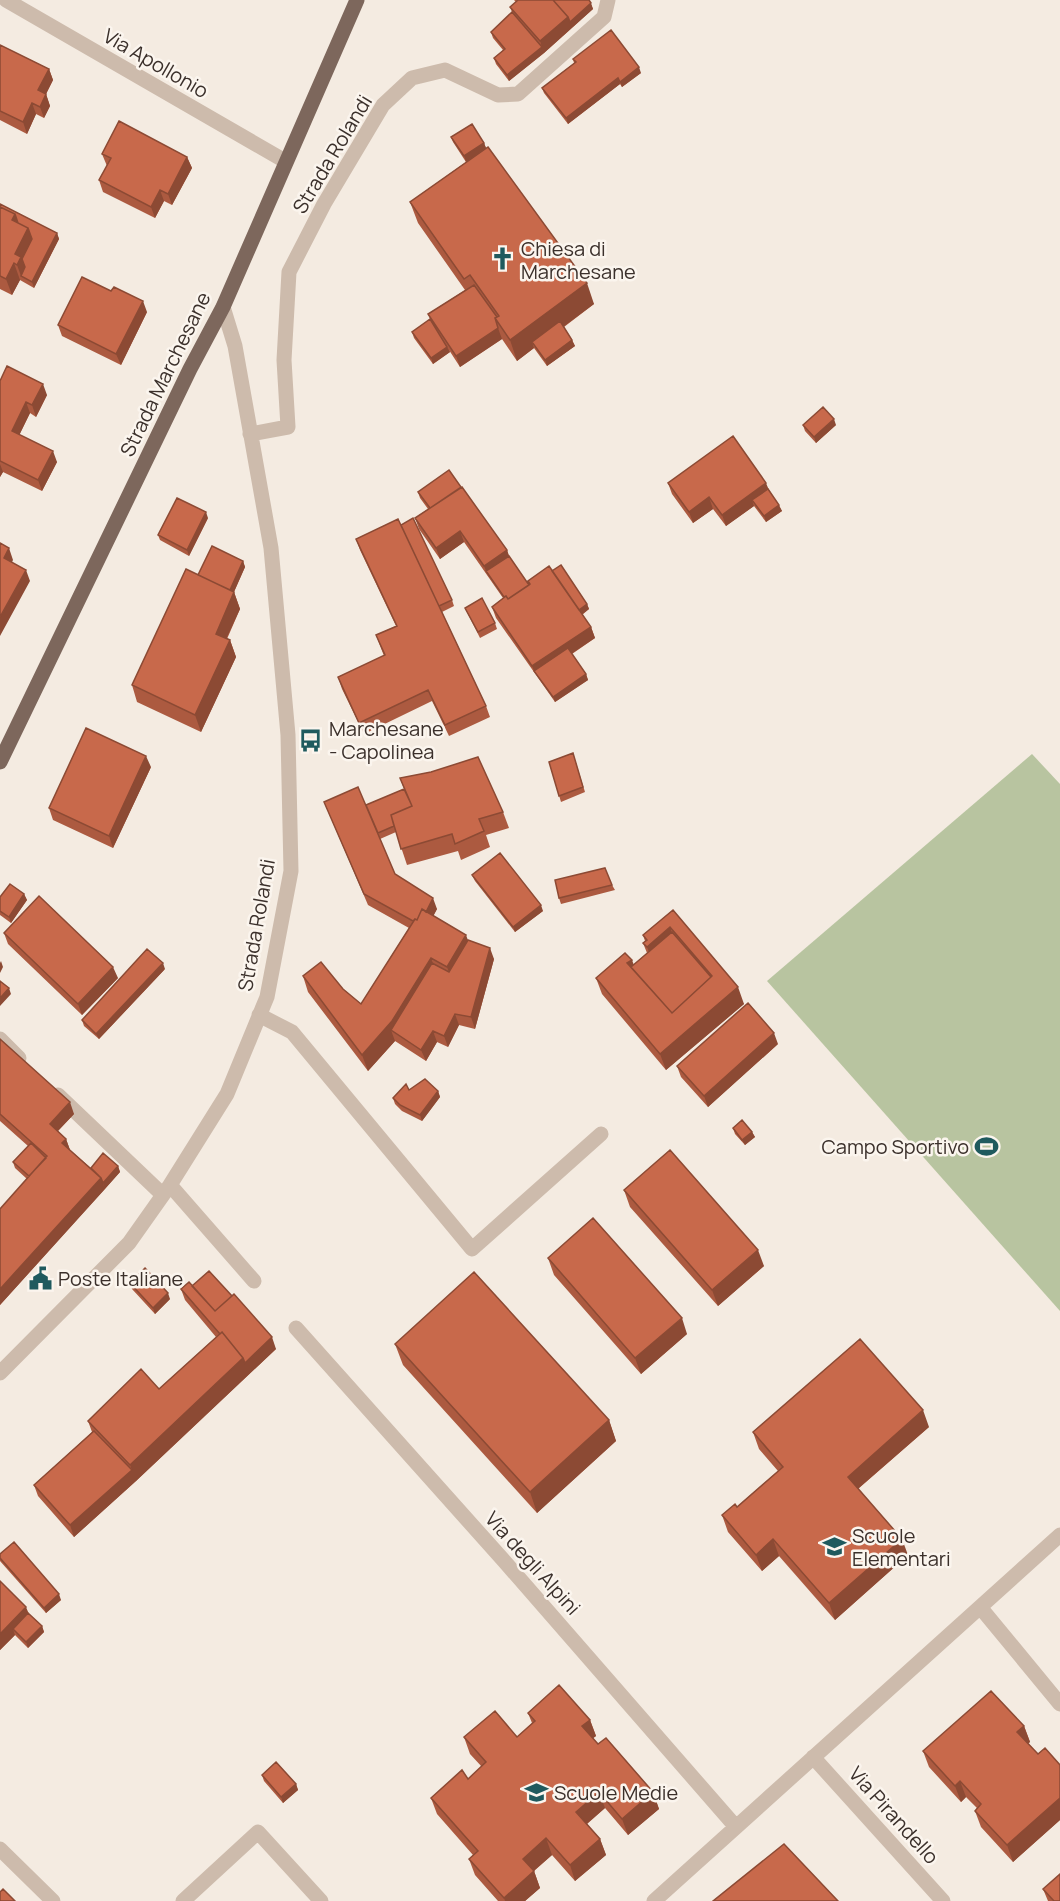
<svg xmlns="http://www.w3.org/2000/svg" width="1060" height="1901" viewBox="0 0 1060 1901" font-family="Manrope,sans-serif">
	<rect width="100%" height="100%" fill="#f4ebe1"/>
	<path fill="#b8c4a0" d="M1032,754L1060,784V1311L767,981Z"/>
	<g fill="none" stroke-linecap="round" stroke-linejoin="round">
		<path stroke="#cdbbac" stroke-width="15" d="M6,0L285,161
			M250,434L288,427L284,360L289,272L324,204L383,105L412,78L445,70L498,95L518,94L604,17L608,0
			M259,1015L292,1032L472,1249L601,1134
			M0,1039L19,1058
			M58,1095L163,1195
			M170,1185L254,1281
			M296,1328L505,1562L736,1827
			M0,1373L129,1243L170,1185L227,1094L267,997L291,871L288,735L271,548L235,346L223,307
			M980,1607L1060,1704
			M813,1757L943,1901
			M0,1849L53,1901
			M183,1901L258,1832L321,1901
			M654,1901L1060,1535"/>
		<path stroke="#7d675c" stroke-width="15" d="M0,762L190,369L223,307L357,0"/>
	</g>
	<path fill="#ac5a40" d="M514,0H589L593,9L544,53L509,81L496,64L494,58L503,50L493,38L491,32L512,12L510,7L516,2Z
		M0,45L49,69L53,80L46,94L50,106L44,118L36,114L27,134L0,120Z
		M573,59L641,73L622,87L620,84L568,124L544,93L542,88L574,63Z
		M451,137L484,143L486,148L594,304L564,327L572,340L575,346L547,366L534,348L517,361L502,339L460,367L449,350L450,352L433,364L414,338L412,332L430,319L428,314L465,290L418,223L410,202L466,162L453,142Z
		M102,154L187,157L192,168L172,205L164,201L155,218L103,192L99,180L107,166Z
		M0,204L57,233L59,239L34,288L20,280L12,295L0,289Z
		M147,312L121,365L62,336L58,325Z
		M0,381L47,395L36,417L30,413L19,435L57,462L42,491L3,472L0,477Z
		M803,425H836L816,443L805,431Z
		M668,483L769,490L782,511L766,522L754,506L726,526L713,509L693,523L672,494Z
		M418,492L507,550L509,556L529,585L528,581L552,571L587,604L589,609L582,615L591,627L595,638L572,654L586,674L588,680L555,702L496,618L492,607L503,598L464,542L440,559L419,529L415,518L428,509L420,498Z
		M208,518L189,556L160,540L158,535Z
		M401,525L452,600L454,606L442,612L486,706L490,717L449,736L432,701L364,734L342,689L338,677L384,656L376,635L396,626L360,550L356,539Z
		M243,561L245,567L234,592L240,609L227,639L230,640L236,657L201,732L137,702L132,685L198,575Z
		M465,608L495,623L497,629L480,638Z
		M573,753L585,792L561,802L549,762Z
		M151,767L113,848L53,820L49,808Z
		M400,778L503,812L509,828L486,835L490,847L461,860L458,851L407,865L396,832L380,839L395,874L437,909L433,916L494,959L475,1029L459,1025L448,1047L437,1042L426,1061L395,1041L368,1071L308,992L303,976L343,989L361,1004L409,928L368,905L324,802L366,805L404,789Z
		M472,875L543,911L515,932L475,881Z
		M612,885L615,890L561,904L559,898Z
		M24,894L27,900L11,923L0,915V897Z
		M673,910L744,1004L666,1070L602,994L596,978L633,965L647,953L643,943L645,941L643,935Z
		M4,933L118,978L82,1015L8,944Z
		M165,969L99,1039L84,1026L82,1020Z
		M0,1039L74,1114L58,1131L66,1139L70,1150L91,1168L118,1166L120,1172L0,1305V1209L27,1179L15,1168L13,1162L28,1146L0,1121Z
		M778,1044L708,1107L681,1077L677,1066Z
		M409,1090L438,1091L440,1097L422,1121L402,1111L395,1104L393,1098Z
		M733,1128L752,1132L755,1137L745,1145L735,1134Z
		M624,1190L764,1266L718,1306L630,1207Z
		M548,1258L687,1334L641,1374L554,1275Z
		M130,1283L170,1299L155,1314L132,1289Z
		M192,1286L276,1349L136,1481L74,1537L38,1496L34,1485L92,1432L88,1421L159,1389L216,1337L185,1300L181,1289Z
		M395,1344L609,1420L616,1441L537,1513L403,1365Z
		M929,1427L858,1489L908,1555L835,1620L779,1556L762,1571L728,1532L722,1515L737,1507L778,1471L759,1449L753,1432Z
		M0,1554L61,1600L46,1613L0,1561Z
		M0,1581L28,1613L42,1626L44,1632L28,1648L15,1635L0,1650Z
		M528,1713L590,1720L596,1736L593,1738L598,1744L653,1792L659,1809L628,1835L605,1808L587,1824L600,1839L606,1855L575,1881L552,1855L534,1871L540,1888L525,1901H498L475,1875L469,1859L473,1855L437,1814L431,1798L468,1779L482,1767L470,1754L464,1737H517L532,1723Z
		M1024,1726L1030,1742L1028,1743L1038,1754L1060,1765V1820L1013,1862L981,1827L975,1811L977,1808L966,1797L961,1802L929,1767L923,1751Z
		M262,1775L296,1784L298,1790L283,1803L264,1781Z
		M1043,1889L1060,1901H1048Z"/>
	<path fill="#8c4a34" d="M591,3L593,9L544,53L509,81L507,75L542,47L540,41L568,17Z
		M639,67L641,73L622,87L620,82Z
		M49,69L53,80L42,102L38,90Z
		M618,78L620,84L568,124L566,118Z
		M46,94L50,106L44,118L40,107Z
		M32,103L36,114L27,134L23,122Z
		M484,143L486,148L466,162L464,156Z
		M187,157L192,168L172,205L168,194Z
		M160,190L164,201L155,218L151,207Z
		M15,214L21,231L12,220Z
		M28,228L34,245L21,276L17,265L15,254Z
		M57,233L59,239L34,288L32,282Z
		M14,263L20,280L12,295L6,279Z
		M587,283L594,304L536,347L532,342L534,348L517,361L510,340Z
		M143,301L147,312L121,365L116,354Z
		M498,328L502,339L460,367L456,356Z
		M572,340L575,346L547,366L545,360Z
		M447,347L450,352L433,364L431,358Z
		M43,384L47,395L36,417L32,405Z
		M26,402L30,413L16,442L12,431Z
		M834,419L836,425L816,443L814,437Z
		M53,451L57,462L42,491L38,480Z
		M0,464L3,472L0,477Z
		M766,483L771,495L752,500L754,506L726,526L722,515Z
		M709,497L713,509L693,523L689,512Z
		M779,505L782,511L766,522L764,516Z
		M206,512L208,518L189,556L187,550Z
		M460,531L464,542L440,559L436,548Z
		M9,548L13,560L8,570L4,558Z
		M507,550L511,562L486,571L484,566Z
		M243,561L245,567L229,603L227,597Z
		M26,570L30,581L0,636V617Z
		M234,592L240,609L221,650L216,634Z
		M587,604L589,609L580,616L578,611Z
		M591,627L595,638L538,676L534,671L532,666Z
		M230,640L236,657L201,732L195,715Z
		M586,674L588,680L555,702L553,697Z
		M146,756L151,767L113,848L109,836Z
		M24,894L27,900L11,923L9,917Z
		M433,898L437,909L423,936L419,925Z
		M541,905L543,911L515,932L513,927Z
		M670,927L676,944L653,963L647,947Z
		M466,935L472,951L453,983L447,967Z
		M490,948L494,959L475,1029L471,1017Z
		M431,958L437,975L391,1030L395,1041L368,1071L362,1055Z
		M632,960L638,976L627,963Z
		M1,961L3,967L0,973V963Z
		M163,963L165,969L99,1039L96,1034Z
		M113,967L118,978L82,1015L78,1004Z
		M738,987L744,1004L666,1070L660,1054Z
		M9,988L11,994L0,1006V998Z
		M455,1014L459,1025L448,1047L444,1036Z
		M433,1031L437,1042L426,1061L421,1050Z
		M774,1033L778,1044L708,1107L704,1096Z
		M438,1091L440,1097L422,1121L420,1115Z
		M70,1102L74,1114L54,1135L50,1124Z
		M752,1132L755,1137L745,1145L742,1140Z
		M66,1139L70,1150L62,1143Z
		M118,1166L120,1172L105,1189L103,1183Z
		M101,1178L105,1189L0,1305V1289Z
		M758,1250L764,1266L718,1306L712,1290Z
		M168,1293L170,1299L155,1314L153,1308Z
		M682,1318L687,1334L641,1374L635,1358Z
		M272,1337L276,1349L136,1481L74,1537L70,1525L132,1470L130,1465L243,1358Z
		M923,1410L929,1427L853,1493L848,1477Z
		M609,1420L616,1441L537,1513L530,1492Z
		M773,1539L779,1556L762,1571L756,1555Z
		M902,1539L908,1555L835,1620L829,1603Z
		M59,1594L61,1600L46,1613L44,1608Z
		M26,1607L31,1619L13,1629L15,1635L0,1650V1634Z
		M42,1626L44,1632L28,1648L26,1642Z
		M590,1720L596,1736L588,1742L582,1726Z
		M1024,1726L1030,1742L1023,1748L1017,1732Z
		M960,1781L966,1797L961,1802L955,1786Z
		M296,1784L298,1790L283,1803L281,1797Z
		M599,1792L605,1808L582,1828L576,1812Z
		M653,1792L659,1809L628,1835L622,1819Z
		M1060,1798V1820L1013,1862L1007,1845Z
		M546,1838L552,1855L529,1875L523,1859Z
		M600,1839L606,1855L575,1881L570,1865Z
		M534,1871L540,1888L525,1901H505L504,1898Z"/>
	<path fill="#c8694b" stroke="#8c4a34" stroke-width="1.5" d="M518,0H553L568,17L540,41L510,7Z
		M553,0H589L591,3L570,22L568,17Z
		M512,12L542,47L507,75L494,58L505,49L491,32Z
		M611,30L639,67L620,82L618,78L566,118L542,88L576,62L573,59Z
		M0,45L49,69L38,90L46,94L40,107L32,103L23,122L0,111Z
		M119,121L187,157L168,194L160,190L151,207L99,180L111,158L102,154Z
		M472,124L484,143L464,156L451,137Z
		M488,147L587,283L510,340L495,318L499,316L470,275L464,279L410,202Z
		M0,204L57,233L32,282L21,276L25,267L22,259L32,239L28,228L18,223L15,214L0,207Z
		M0,207L15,214L12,220L28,228L15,254L21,257L17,265L14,263L6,279L0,276Z
		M82,277L111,291L114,287L143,301L116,354L58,325Z
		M474,285L497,317L495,318L498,328L456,356L428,314Z
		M430,319L447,347L431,358L412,332Z
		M560,321L572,340L545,360L532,342Z
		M7,366L43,384L32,405L26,402L12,431L53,451L38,480L0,461V381Z
		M823,407L834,419L814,437L803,425Z
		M733,436L766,483L722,515L709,497L689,512L668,483Z
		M449,470L461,487L430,508L418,492Z
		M462,487L507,550L484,566L460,531L436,548L415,518Z
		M768,489L779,505L764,516L752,500Z
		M177,498L206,512L187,550L158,535Z
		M413,518L452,600L439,606L401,525Z
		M398,519L486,706L445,725L428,690L359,723L338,677L385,655L376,635L397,626L356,539Z
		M0,543L9,548L4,558L26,570L0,617Z
		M212,546L243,561L230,590L198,575Z
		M509,556L529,585L508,599L506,596L504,597L486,571Z
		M561,565L587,604L579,610L552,571Z
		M549,566L591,627L532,666L492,607L506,596L508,599L530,584L528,581Z
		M186,569L234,592L216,634L230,640L195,715L132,685Z
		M482,598L495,623L478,632L465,608Z
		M568,648L586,674L553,697L534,671Z
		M86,728L146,756L109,836L49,808Z
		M573,753L583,787L559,796L549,762Z
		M478,757L503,812L479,819L484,831L455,844L452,834L401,849L391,815L412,806L400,778L431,772Z
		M358,787L395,874L433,898L426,912L422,909L417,920L415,919L413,921L364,894L324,802Z
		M404,789L412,806L391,815L394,826L378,833L366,805Z
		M500,853L541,905L513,927L472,875Z
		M605,868L612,885L559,898L555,880Z
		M10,884L24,894L9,917L0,911V897Z
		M39,896L113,967L78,1004L4,933Z
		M422,909L466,935L447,967L431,958L392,1021L362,1055L303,976L321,962L343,989L361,1004L415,919L417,920Z
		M673,910L738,987L660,1054L596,978L625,953L632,960L627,963L672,1013L712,976L670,927L647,947L643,943L647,940L643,935Z
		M672,932L711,977L672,1013L631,967Z
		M468,940L490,948L471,1017L455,1014L444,1036L433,1031L421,1050L391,1030L432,963L449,972Z
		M147,949L163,963L96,1034L82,1020Z
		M0,981L9,988L0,998Z
		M748,1003L774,1033L704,1096L677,1066Z
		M0,1039L70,1102L50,1124L66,1139L62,1143L101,1178L0,1289V1209L47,1156L0,1114Z
		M425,1079L438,1091L420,1115L400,1105L393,1098L406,1084L409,1090Z
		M742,1120L752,1132L742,1140L733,1128Z
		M31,1143L46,1158L29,1176L13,1162Z
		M670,1150L758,1250L712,1290L624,1190Z
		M103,1153L118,1166L103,1183L101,1178L91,1168Z
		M593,1218L682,1318L635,1358L548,1258Z
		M145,1268L168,1293L153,1308L130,1283Z
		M209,1271L232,1296L215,1311L192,1286Z
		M474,1272L609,1420L530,1492L395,1344Z
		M189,1282L215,1311L234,1294L272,1337L245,1363L243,1358L222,1332L220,1334L181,1289Z
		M222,1332L243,1358L130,1465L88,1421L141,1369L159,1389Z
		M860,1339L923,1410L848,1477L902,1539L829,1603L773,1539L756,1555L722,1515L735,1504L737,1507L783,1467L753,1432Z
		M94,1431L132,1470L70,1525L34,1485Z
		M14,1542L59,1594L44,1608L0,1558V1554Z
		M0,1581L26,1607L0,1634Z
		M28,1613L42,1626L26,1642L13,1629Z
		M559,1685L590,1720L582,1726L598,1744L606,1738L653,1792L622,1819L599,1792L576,1812L600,1839L570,1865L546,1838L523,1859L534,1871L504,1898L469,1859L478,1851L431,1798L462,1770L468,1779L486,1762L464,1737L495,1711L517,1737L535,1721L528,1713Z
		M991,1691L1024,1726L1017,1732L1038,1754L1045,1748L1060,1765V1798L1007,1845L975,1811L981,1804L960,1781L955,1786L923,1751Z
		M276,1762L296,1784L281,1797L262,1775Z
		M784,1844L838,1901H713Z
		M1060,1874V1901H1054L1043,1889Z
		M3,1889L15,1901H0V1892Z"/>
	<defs>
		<symbol id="church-bare" viewBox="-9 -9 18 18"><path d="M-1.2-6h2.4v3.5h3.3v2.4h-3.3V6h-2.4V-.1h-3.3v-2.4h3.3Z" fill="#1f5a5e" stroke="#fbf5ee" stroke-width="2.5" paint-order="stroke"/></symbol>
		<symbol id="bus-bare" viewBox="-9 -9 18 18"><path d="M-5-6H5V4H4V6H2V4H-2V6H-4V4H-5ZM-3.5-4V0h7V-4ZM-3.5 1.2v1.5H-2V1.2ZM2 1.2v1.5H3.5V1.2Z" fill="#1f5a5e" stroke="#fbf5ee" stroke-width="2.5" paint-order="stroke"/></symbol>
		<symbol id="stadium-bare" viewBox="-9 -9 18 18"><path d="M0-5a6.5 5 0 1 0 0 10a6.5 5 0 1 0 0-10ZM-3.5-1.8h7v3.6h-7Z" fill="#1f5a5e" stroke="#fbf5ee" stroke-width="2.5" paint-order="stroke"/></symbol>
		<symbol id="civic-bare" viewBox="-9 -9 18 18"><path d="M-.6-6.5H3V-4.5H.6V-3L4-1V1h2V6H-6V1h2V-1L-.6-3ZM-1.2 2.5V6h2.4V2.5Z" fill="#1f5a5e" stroke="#fbf5ee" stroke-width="2.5" paint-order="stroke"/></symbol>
		<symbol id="school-bare" viewBox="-9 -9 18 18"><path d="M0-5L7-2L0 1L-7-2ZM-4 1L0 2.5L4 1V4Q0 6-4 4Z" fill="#1f5a5e" stroke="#fbf5ee" stroke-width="2.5" paint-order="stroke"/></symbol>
	</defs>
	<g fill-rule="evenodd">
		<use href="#church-bare" x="486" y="242" width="33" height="33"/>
		<use href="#bus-bare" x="294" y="724" width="33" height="33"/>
		<use href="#stadium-bare" x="970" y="1130" width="33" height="33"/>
		<use href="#civic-bare" x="24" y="1262" width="33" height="33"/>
		<use href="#school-bare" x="818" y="1530" width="33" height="33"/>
		<use href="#school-bare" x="520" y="1776" width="33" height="33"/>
	</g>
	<g text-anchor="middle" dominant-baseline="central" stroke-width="5" stroke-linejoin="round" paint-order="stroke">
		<g font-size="20" fill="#3b302b" stroke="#fbf5ee">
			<text transform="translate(156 63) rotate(30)">Via Apollonio</text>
			<text transform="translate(332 154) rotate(-59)">Strada Rolandi</text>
			<text transform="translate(165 374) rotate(-64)">Strada Marchesane</text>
			<text transform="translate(256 925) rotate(-80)">Strada Rolandi</text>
			<text transform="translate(533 1563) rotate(48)">Via degli Alpini</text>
			<text transform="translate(894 1815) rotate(48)">Via Pirandello</text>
		</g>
		<g font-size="20" fill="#3b302b" stroke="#fbf5ee" text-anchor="start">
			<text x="521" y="248">Chiesa di<tspan x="521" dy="23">Marchesane</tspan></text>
			<text x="329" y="728">Marchesane<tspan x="329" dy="23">- Capolinea</tspan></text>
			<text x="969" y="1146" text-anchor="end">Campo Sportivo</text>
			<text x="58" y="1278">Poste Italiane</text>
			<text x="852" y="1535">Scuole<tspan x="852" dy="23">Elementari</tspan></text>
			<text x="554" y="1792">Scuole Medie</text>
		</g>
	</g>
</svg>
